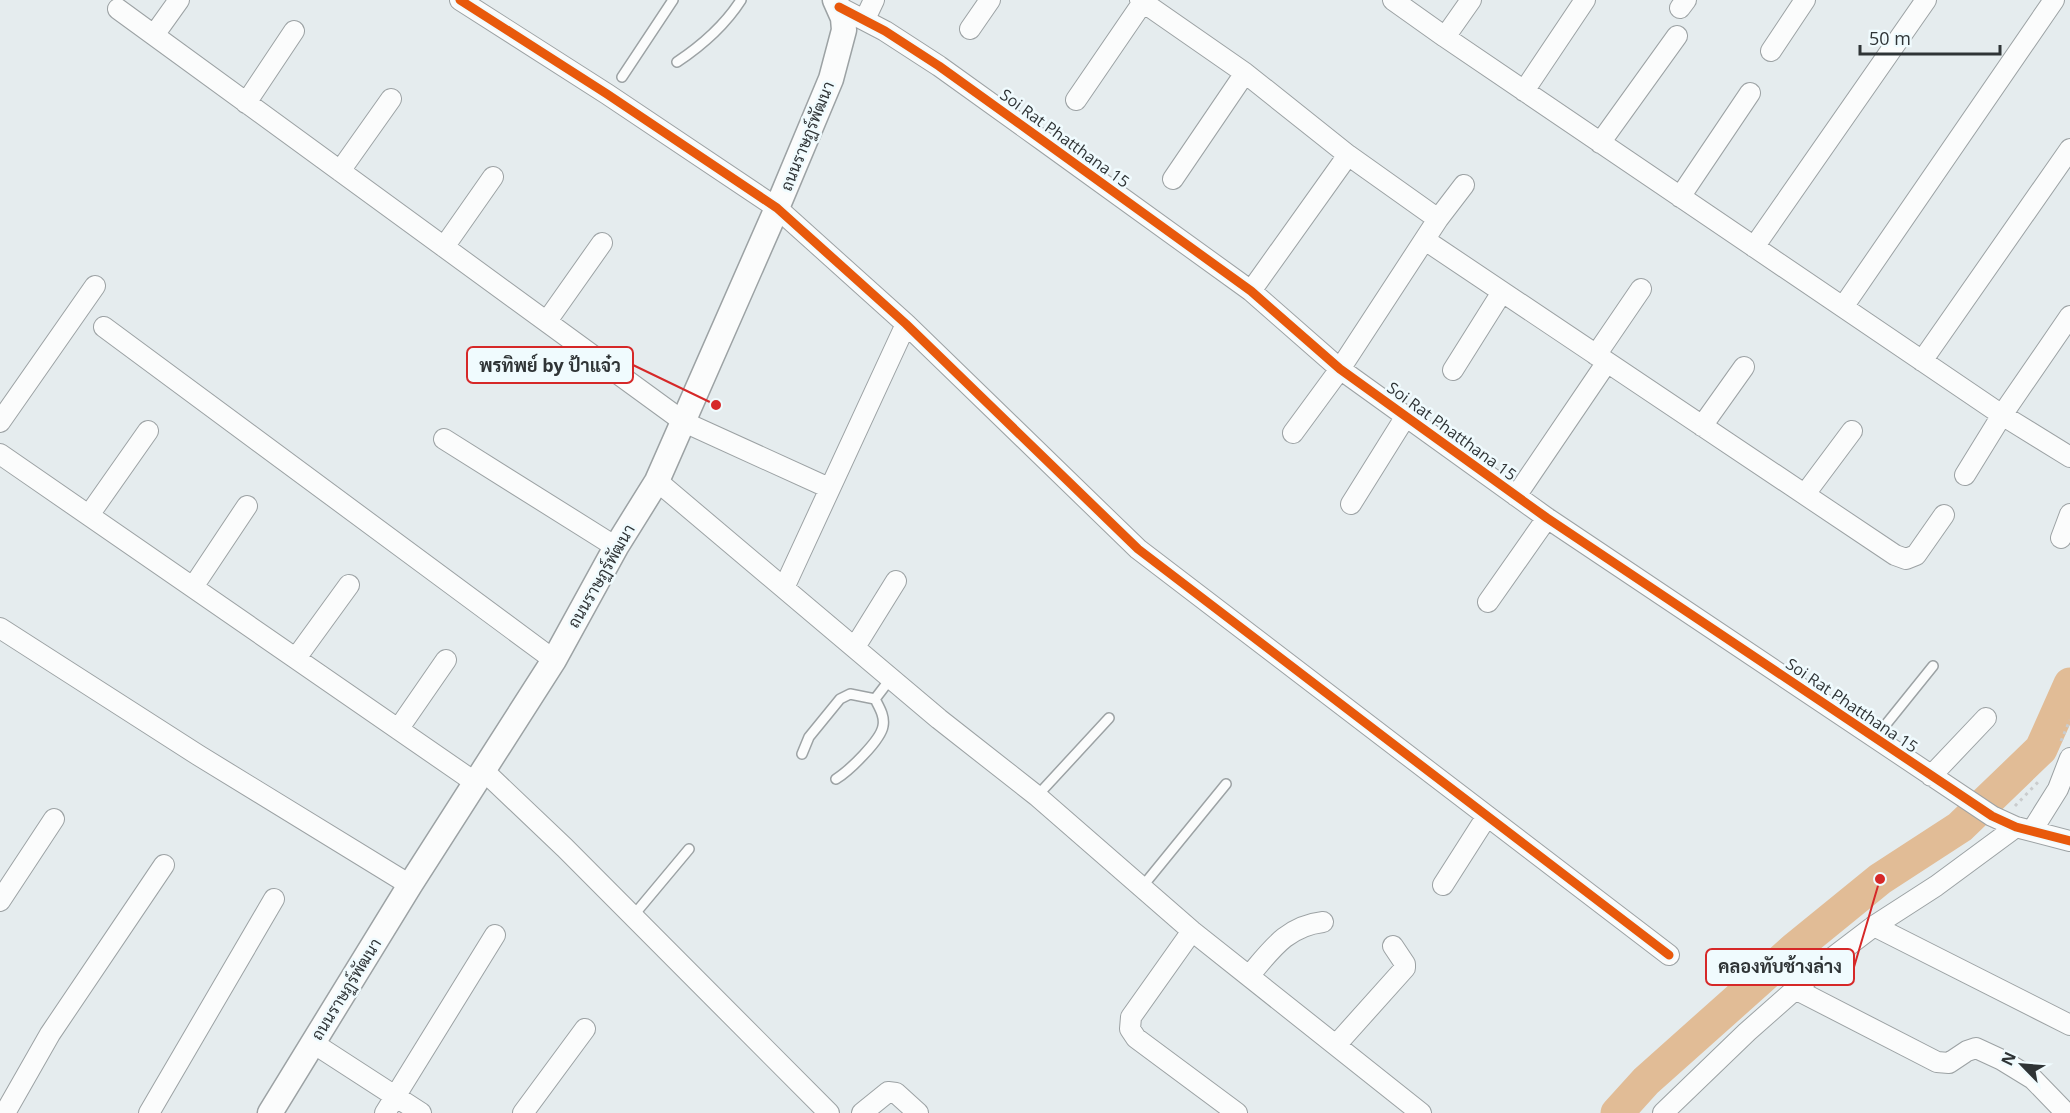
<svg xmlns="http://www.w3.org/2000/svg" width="2070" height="1113" viewBox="0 0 2070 1113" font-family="'Open Sans',Sarabun,sans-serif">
	<rect width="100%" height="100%" fill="#e5ecee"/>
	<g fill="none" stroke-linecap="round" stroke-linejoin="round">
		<path stroke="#e1bc96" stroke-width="33" d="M1617,1113L1646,1081L1794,949L1880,879L1960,827L2041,749L2070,684"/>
		<defs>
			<path id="service" d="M677,62C701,46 725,25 741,0
				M622,77L673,0
				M1875,738L1933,666
				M802,754L809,737L840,699L850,694L875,699
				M836,779C849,771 881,740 883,726C885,716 879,707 875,699L891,678
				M1037,796L1109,718
				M1142,887L1226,784
				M633,916L689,849"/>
			<path id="minor" d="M460,0L607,94L777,208L906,324L1138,549L1669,955
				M1140,0L1245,73L1348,155L1438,219
				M1393,0L1445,37L2002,415L2070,457
				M839,7L885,31L939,66L1042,140L1251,291L1340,369L1547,518L1992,816L2016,827L2070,841
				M1680,8L1686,0
				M118,9L684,422L829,488
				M865,19L874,0
				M970,29L990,0
				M154,35L179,0
				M1445,37L1471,0
				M1771,51L1805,0
				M1524,91L1585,0
				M1076,100L1143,2
				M246,103L294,31
				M1600,143L1677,36
				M340,171L391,99
				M1173,179L1245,73
				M1680,197L1750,93
				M1425,240L1895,555L1906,559L1916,555L1944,515
				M444,247L493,177
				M1754,247L1926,0
				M1251,291L1348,155
				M1843,307L2054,0
				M547,321L602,243
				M104,327L554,660
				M1596,355L1641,289
				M1922,361L2070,149
				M1453,370L1502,292
				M0,422L95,286
				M1702,426L1744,367
				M1293,433L1340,369L1438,219L1464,185
				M444,439L616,547
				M0,454L476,783
				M1965,475L2002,415L2070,316
				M657,481L939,719L1037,796L1192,931L1421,1113
				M1805,494L1852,431
				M1516,496L1607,362
				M1351,504L1406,416
				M89,515L148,431
				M2061,538L2070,514
				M193,587L247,506
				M784,588L906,324
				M1488,602L1547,518
				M0,628L198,755L410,885
				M855,647L896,581
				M296,658L349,585
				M399,728L446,660
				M484,771L565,848L829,1113
				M1931,776L1986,718
				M2033,829L2058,789L2070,758
				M1443,885L1487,816
				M0,901L54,819
				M1874,926L2070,1025
				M1192,931L1131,1017L1130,1029L1136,1038L1237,1113
				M1249,976C1271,950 1287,926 1323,922
				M1795,989L1937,1062L1949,1063L1967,1051L1976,1048L2002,1060L2033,1079L2066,1113
				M313,1043L421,1113
				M1336,1045L1405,968V964L1393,946
				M5,1113L50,1034L164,865
				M149,1113L274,899
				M385,1113L495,935
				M523,1113L585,1029
				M862,1113L888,1092L896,1093L918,1113
				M1663,1113L1747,1032L1824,964L1874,926L1936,886L2016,827"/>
			<path id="tertiary" d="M270,1113L410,885L554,660L616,547L657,481L777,208L831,79L844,30L843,18L835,0"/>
		</defs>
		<use href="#service" stroke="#9ca2a4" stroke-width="12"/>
		<use href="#minor" stroke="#9ca2a4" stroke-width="22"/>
		<use href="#tertiary" stroke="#9ca2a4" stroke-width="27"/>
		<path stroke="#cacccd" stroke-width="3" stroke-dasharray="3 4.5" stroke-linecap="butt" d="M2061,741L2070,720
			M2015,806L2039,781"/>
		<use href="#service" stroke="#fbfcfc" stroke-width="9"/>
		<use href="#minor" stroke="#fbfcfc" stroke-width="20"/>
		<use href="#tertiary" stroke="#fbfcfc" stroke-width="24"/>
		<defs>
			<path id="cycleway" d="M460,0L607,94L777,208L906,324L1138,549L1669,955
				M839,7L885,31L939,66L1042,140L1251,291L1340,369L1547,518L1992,816L2016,827L2070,841"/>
		</defs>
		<use href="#cycleway" stroke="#f0fbfe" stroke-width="13"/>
		<use href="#cycleway" stroke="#e8590c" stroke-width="9"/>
	</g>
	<g text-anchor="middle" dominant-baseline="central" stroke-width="5" stroke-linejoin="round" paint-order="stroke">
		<g font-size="16" fill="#2f3436" stroke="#f0fbfe">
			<text transform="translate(807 136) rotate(-68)">ถนนราษฏร์พัฒนา</text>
			<text transform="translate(1065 138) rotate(36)">Soi Rat Phatthana 15</text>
			<text transform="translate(1452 431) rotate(36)">Soi Rat Phatthana 15</text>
			<text transform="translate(601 576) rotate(-60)">ถนนราษฏร์พัฒนา</text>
			<text transform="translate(1852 705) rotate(34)">Soi Rat Phatthana 15</text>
			<text transform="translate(346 989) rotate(-58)">ถนนราษฏร์พัฒนา</text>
		</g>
	</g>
	<path fill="none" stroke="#d62828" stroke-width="2" d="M716 405L633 365M1880 879L1854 967"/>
	<g fill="#d62828" stroke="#f0fbfe" stroke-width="2">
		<circle cx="716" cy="405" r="6"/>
		<circle cx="1880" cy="879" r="6"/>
	</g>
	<g fill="#f0fbfe" stroke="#d62828" stroke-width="2">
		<rect x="467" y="347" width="166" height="36" rx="6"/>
		<rect x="1706" y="949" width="148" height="36" rx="6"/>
	</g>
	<g font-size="18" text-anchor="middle" font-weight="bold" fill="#2f3436">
		<text x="550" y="372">พรทิพย์ by ป้าแจ๋ว</text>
		<text x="1780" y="973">คลองทับช้างล่าง</text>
	</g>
	<g transform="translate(2022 1065) rotate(295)" stroke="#f0fbfe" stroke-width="4.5" paint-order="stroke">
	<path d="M0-4.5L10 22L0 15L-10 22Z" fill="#2f3436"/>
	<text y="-9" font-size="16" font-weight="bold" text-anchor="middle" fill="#2f3436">N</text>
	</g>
	<path d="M1860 45v9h140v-9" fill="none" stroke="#2f3436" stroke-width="3"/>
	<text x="1869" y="45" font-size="18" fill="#2f3436" stroke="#f0fbfe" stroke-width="4.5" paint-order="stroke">50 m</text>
</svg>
